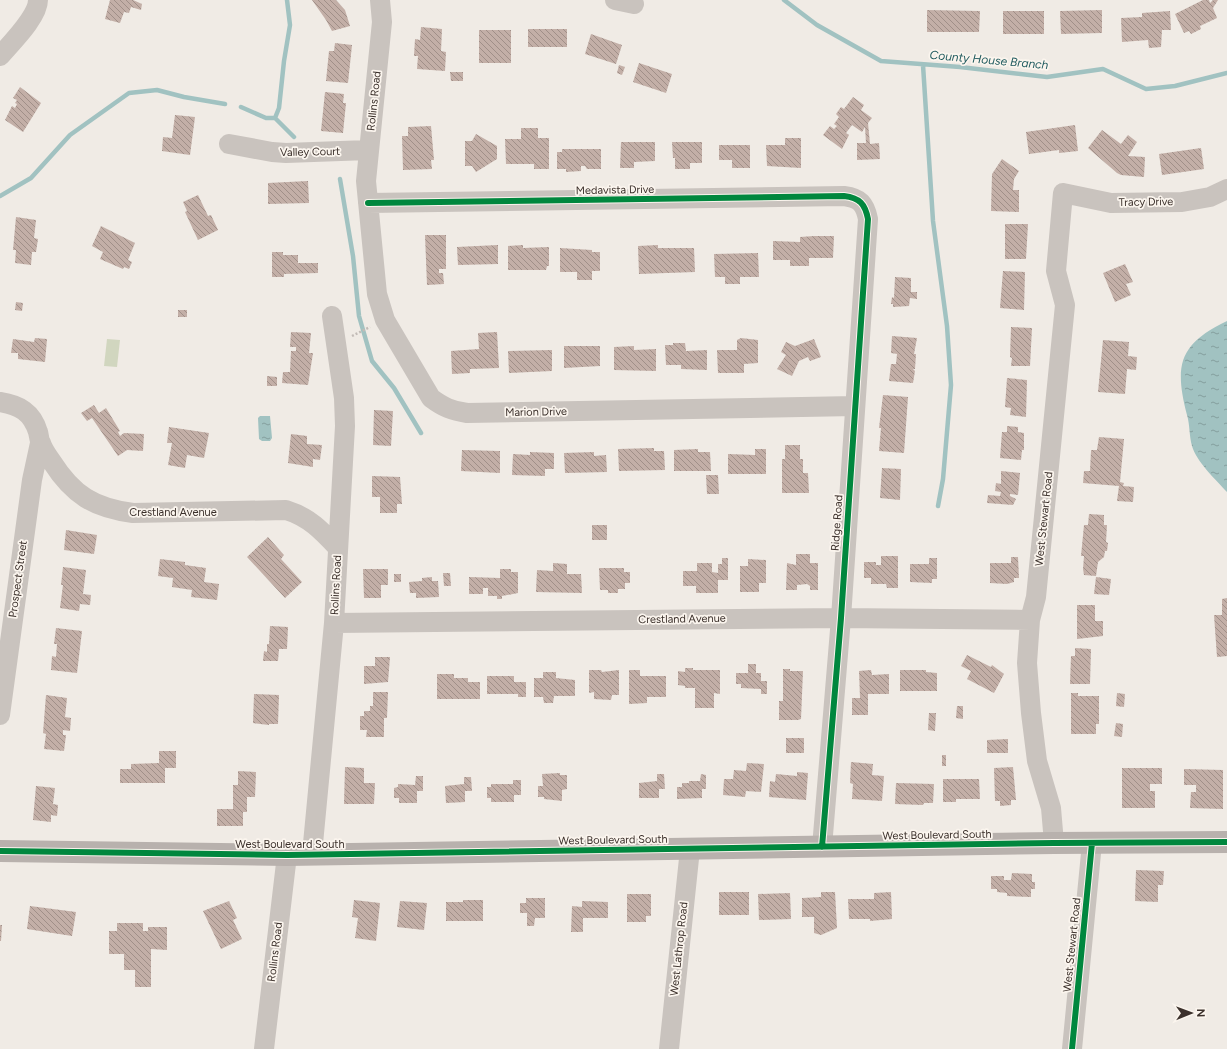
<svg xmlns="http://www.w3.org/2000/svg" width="1227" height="1049" viewBox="0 0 1227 1049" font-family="Figtree,sans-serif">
	<defs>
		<pattern id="water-ripples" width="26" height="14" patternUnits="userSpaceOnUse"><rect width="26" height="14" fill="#a1c2c1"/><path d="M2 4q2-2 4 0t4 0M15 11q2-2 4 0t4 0" fill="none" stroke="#849e9d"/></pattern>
		<pattern id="building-back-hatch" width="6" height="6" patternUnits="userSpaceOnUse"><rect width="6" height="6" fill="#c3afa7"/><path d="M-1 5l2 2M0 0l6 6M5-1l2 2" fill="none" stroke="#a08f88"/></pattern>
	</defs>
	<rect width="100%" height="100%" fill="#f0ebe5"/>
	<path fill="#d1d6bf" d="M107,339L120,340L117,367L104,366Z"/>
	<path fill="url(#water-ripples)" d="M1227,321V492C1216,480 1196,461 1192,446C1189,436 1190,425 1187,415C1174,365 1179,344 1227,321Z
		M260,416H270L272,438L270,441H262L259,439L258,418Z"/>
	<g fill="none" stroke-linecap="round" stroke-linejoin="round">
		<path stroke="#a1c2c1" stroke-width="4.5" d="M784,0L817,25L881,61L960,67L1047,77L1103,69L1146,89L1175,86L1227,73
			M923,65L933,221L947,326L951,385L943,479L938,506
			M241,107L266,118H275L279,108L284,61L290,25L287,0
			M275,118L294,137
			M340,179L353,256L359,316L372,361L394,388L421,433
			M0,196L31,178L70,135L129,93L157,90L184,97L225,104"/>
	</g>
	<path fill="url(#building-back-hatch)" d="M110,0H133L142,4L141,10L131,7L129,13L124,12L120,23L105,19Z
		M312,0H336L345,10L350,26L332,31L326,20Z
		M1203,0H1209L1210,3L1213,0H1218L1213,8L1217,18L1200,26L1201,29L1191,34L1189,31L1184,33L1175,14Z
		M927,10L980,11L979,32H927Z
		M1102,10V33L1061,34L1060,11Z
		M1003,11H1044V34H1003Z
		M1170,11L1171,30H1162L1161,47L1149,48L1148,40L1122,42L1121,18L1142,17V13Z
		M421,27L442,29L441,51L446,52L445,71L417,69L418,56H414L415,39L420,40Z
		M528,29H567V47H528Z
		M479,30H511V63H479Z
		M591,34L622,45L616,64L585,54Z
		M335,43L352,45L348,83L326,81L329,51H334Z
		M639,63L672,74L666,93L633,82Z
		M619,65L625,67L622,75L617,73Z
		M450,72H463V81H451Z
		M20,87L41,103L23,132L5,120L12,106L15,108L17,104L15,103L17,100L13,98Z
		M325,92L344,94L343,103H346L343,133L321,131Z
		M853,97L864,105L861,110L872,118L868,123L870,144L879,143L880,159L857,160V143H866L865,127L862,132L852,125L846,133L849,135L842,149L823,135L830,126L834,129L837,126L834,124L839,117L836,114L841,107L844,109Z
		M175,115L195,117L190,155L162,151L163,137L172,138Z
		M1075,125L1078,151L1059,153V150L1029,154L1026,132Z
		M431,126L434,160H431L432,169L403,170L402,136H408V127Z
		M521,128H538V138H549V169H534V164H506L505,139H521Z
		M1102,130L1121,144L1128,135L1137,142L1128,156L1145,157L1144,177L1121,175L1117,173L1088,148Z
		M476,134L497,146V159L476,172L472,166H465V141H472Z
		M785,138H801V168L767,166L766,145H785Z
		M621,142H655V161L634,162V168H620Z
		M672,142H702V163H690V169H675V158H673Z
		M719,145H750V168H732V160H719Z
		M1201,148L1204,169L1162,175L1159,154Z
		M562,149H601V169H587L585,166H581V171L566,172V169H557V152H562Z
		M1002,159L1019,171L1014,179L1013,190H1019V212L991,211L992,174Z
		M308,181L309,203L268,204V183Z
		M198,195L208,216L211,215L218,230L198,240L185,212L187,211L183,202Z
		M16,217L36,220L34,238L38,239L36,252H32L31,265L15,263L16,250H13Z
		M1005,224H1028L1026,259H1005Z
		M101,226L135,243L128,260L132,262L129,269L124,267L123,269L100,259L103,252L92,246Z
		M425,235H446V269H439V273H443L444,284L427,285Z
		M814,236H834L833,258H809V266H790V260H773V241L800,242V237Z
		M498,245V264L458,265L457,247Z
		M523,245V248L549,247V266H547L546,270H508V246Z
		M658,245V248H694L695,272L639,274L638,246Z
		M560,248L592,250V252H600V271H592V280H577V272H560Z
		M272,252H283V255H298V263H318V273L284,274V277H272Z
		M758,253L759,277H740V284H725V277H715L714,254Z
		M1125,264L1133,282L1126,284L1131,295L1115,302L1103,273Z
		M1003,271L1025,272L1024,310L1000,308Z
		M895,277L911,278V292H917V299L910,298L909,306L893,307V304H891L892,297L894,298Z
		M16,302L23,303L22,311L15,310Z
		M178,310H187V317H178Z
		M1011,327L1032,328L1030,366H1011L1012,358L1010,357Z
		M291,332L311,333L309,353H313L308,385L282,383L283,372H290L291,351H296V347H290Z
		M497,332L499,368L470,369V373L452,374L451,351L479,349L478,333Z
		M892,336L917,338L914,354H916L915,369H913L915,371L913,383L889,381L891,364H896L897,354L891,353Z
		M35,338L47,339L45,362L18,359V353H11L13,339L34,342Z
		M741,338L758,340V363L744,364V373H718L717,350H737V340Z
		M814,339L821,357L810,361L808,357L799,361L792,376L777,369L786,355L781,352L786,342L795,346Z
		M1103,340L1129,342L1128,356L1137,357L1136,370L1127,369L1125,394L1098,392Z
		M673,343H685L686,351L707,350V370L681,369V365H666L665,345H673Z
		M564,346H600V366L564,368Z
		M634,346V350L656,349V371L614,370V347Z
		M552,350V371L509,373L508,351Z
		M267,376L277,377V386H267Z
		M1007,378L1027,380L1026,417L1010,415L1011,408L1005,407Z
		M883,395L908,397L904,453L879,451L881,428H879Z
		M94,405L99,413L106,408L120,431L118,432L120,436L124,433L144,434L143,451L127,450L118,456L92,418L87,421L81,413Z
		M374,410L393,411L391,446L373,445Z
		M1007,426L1018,427V432L1024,433V450H1022L1021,460L1000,458L1002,432H1007Z
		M169,427L209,433L204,458L187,455L185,468L168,465L172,443H167Z
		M291,434L307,436V444L322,445L320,460L313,459V467L288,463Z
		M1099,437L1124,439L1120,482L1124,483L1123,486L1134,487L1133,502L1117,501L1119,486L1083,483L1084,471H1090L1091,450H1097Z
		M785,445H800V459H803V473H808L809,493H782V459H785Z
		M654,448V451H664L665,470L619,471L618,449Z
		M698,449V452H710L711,471H674V450Z
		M755,449H766V474H728V454L755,455Z
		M462,450L500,451V473L461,471Z
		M530,452L554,453V469H545V476L512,475L513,454L530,455Z
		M594,452V456L606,455L607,472L565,473L564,453Z
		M882,468L901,469L900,500L880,498Z
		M1001,471L1020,473L1018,495L1010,494V496L1016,499L1013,505L987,503L988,495L1000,496L1001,492L995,491L996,483L1001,484Z
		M706,475H718L719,494H707Z
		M372,476L400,477L402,504H397V513H380V497H372Z
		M1089,514L1104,515V525H1107L1106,542L1108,543L1107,551H1105L1104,557L1098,562L1096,576L1084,575L1083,569L1084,556H1081L1084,525H1088Z
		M592,525H607V540H592Z
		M66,530L97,535L94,554L64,550Z
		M268,537L284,555L281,559L302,582L285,598L247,557Z
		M796,554H810V563H818V590H810V586L807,584L797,585V590H786L787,563L796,565Z
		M881,556H898V588H887L886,584H871V578H864V562H876V565H881Z
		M1011,557H1018L1019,578H1014V582L1007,584L990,583V563H1011Z
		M722,558H728V580H718V593H696V586H683V571H697V563H712V572L718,573V564H722Z
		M929,558H937V579H932V583L910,582V564H929Z
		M160,559L185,562V565L206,568L204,582L219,584L217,600L191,597L192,590L172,587L173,578L158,576Z
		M748,559L766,560V583H759V592H740V566H748Z
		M553,563L567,564V574H581L582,593L536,592L537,570L553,571Z
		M63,567L86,570L83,594L91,595L90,605L80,604L79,611L60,608L63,585H61Z
		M599,568H624V572H630V583H625V589H618V593H608V590H600Z
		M363,569H388V585H381V598H364Z
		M500,569H511V572H518V593L502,596V599H497V596H488V588H483V594H469V577L500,578Z
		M443,573H450L451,586H444Z
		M394,574H401V582H394Z
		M432,577V581H438L439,597L416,598V593H410L409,582L422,581V578Z
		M1096,577L1111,579L1109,595L1094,594Z
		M1227,598V656L1217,657L1214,615H1222V599Z
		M1077,605H1095V621H1103V636L1077,639Z
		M270,626L288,627L287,649H279L278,661H263L264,651L267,652V644H269Z
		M56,628L82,631L77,673L51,670L52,656L56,657L57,644H54Z
		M1075,648L1091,649L1090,684H1070L1071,656H1075Z
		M967,655L991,667L992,665L1004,674L994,693L967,679L971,671L961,666Z
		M375,657H390L388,682L364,684V666H375Z
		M748,664H756V673H761V681H767V694H761V689L741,688V684H736V673H748Z
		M685,668H693V670H720V694L714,693V708H695V688H685V686L678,685V671L685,672Z
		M783,669H790V671H803L801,719L798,720H779V701H783Z
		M589,670H601L602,672L619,670V695H612L611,700L594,699V692L589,693Z
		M629,670H640V676H666V697H647V703L629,704Z
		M871,670L872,675L889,674V694H868V715H852V698H860L859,671Z
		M900,670H926V672L937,673V691H900Z
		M543,672H556V678L575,680V696H554L553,703H544L543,697H534V678H543Z
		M437,674H454V678H468V682H480V699H437Z
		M487,676H514V682H526V697H518V694H487Z
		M373,692H388L387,718H384V737H366L367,730H360V716H364V711H370V706H373Z
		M1071,693H1078V696H1099V724H1096V734H1071Z
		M1117,693L1125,694L1124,707L1116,706Z
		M254,694L279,695L278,724H269V725L253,723Z
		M46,695L67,698L65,717L71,718L70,731L63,730V735H66L64,751L44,749L46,734L43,733Z
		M957,706H963V719L956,718Z
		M929,713H936L935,731L928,730Z
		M1116,723L1123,724L1122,737L1114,736Z
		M786,738H804V753H786Z
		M1008,739V753H987V740Z
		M159,751H176V768H165V783H120V769H131V764L159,763Z
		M942,755H946V766H942Z
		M851,762L873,764L872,775L884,776L882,801L852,799L853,784L850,783Z
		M747,763L764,764L761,792L746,791L745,797L723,795L724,779H733L734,770L746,771Z
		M345,767L364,768V783H375L374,804H344Z
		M1013,767L1016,800H1011V805L1000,806V801H995L994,768Z
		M1122,768H1162V784H1150V791H1155V808H1122Z
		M1184,769L1223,770V809L1190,808L1191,792H1196V785H1184Z
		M238,771L256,772L255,797H247V812H243V826H217V809H233V785H238Z
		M797,772L808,773L806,800L769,797L770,781L775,782L776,774L797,776Z
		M560,773V775H567V789L562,790V801L544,799V797H538V786H543L542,774Z
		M657,774H664L665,789H659V798H639V783L657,781Z
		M701,774L706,775V789H702V798L677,799V787H682V783H689V781H700Z
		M416,776H423V791H417V803H399V798H394V788L398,787V784L415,785Z
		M464,777H471L472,791H465V802L446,803L445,786L464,784Z
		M943,779H979L980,799H956V802H943Z
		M513,780H521V795H514V802H491V798H487V787H491V784H513Z
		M896,783L934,784L933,803H924L923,805L895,804Z
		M36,786L55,788L53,804L58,805L57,816L51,815V822L33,820Z
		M1136,870L1164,871L1163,885H1158V902L1135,901Z
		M1012,873L1032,874V882H1035V889H1031V897L1007,896V893L997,892V889H991V876H1004V880H1011Z
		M719,892H749V915H719Z
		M821,892H835L837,928L821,935L814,933V917H802V898L821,897Z
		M891,892L892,919L870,921V919H849L848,899H874V893Z
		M790,893L791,919L759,920L758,894Z
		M627,894H651V916H646V922H627Z
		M526,898H545V918H535L534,926H527V913H520V903H526Z
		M354,900L380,903L376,941L355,938L358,918L352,917Z
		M463,900H483V921H446V902H463Z
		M229,901L237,918L233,920L242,939L221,949L203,911Z
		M400,901L427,903L424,930L397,927Z
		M582,901L608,902V918H583V932H571L572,906L582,907Z
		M30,906L76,912L72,936L27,929Z
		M117,923H143V931H148V927H167V950L151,949V987H135V970H124V954H109V931H117Z
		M0,925H2L1,941H0Z"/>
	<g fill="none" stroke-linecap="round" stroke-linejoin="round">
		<path stroke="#c2bbb6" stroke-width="2.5" stroke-dasharray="2 2" stroke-linecap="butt" d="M352,336L370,327"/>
		<path stroke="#c9c3be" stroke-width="20" d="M380,0L382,22L366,181L377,294L385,320L431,398C443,407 452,411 467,413L855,406
			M615,0L634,4
			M0,56C11,43 38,17 38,0
			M229,144L272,152L286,153L368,150
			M368,203L844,196C860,198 865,204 868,219L841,618L822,847
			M0,402C19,405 32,412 38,432C39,435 39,440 41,443C43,450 48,456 52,462C73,495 94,508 133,513L286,510C309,517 322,531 338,548
			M334,623L841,618L1030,620
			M0,715L32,480L40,443
			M1054,843L1051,808L1037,761L1031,713L1027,663L1030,620L1036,597L1065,305L1056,271L1063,193L1111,203L1182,202L1210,197L1227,189
			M312,854L334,623L345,426L344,398L332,316
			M264,1049L287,855
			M669,1049L690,849
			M1072,1049L1092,843"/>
		<path stroke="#b8b1ad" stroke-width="22" d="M0,851L287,855L1054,843L1227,842"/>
		<defs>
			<path id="cycleway" d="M368,203L844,196C860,198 865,204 868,219L841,618L822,847
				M0,851L287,855L1054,843L1227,842
				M1072,1049L1092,843"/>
		</defs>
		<use href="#cycleway" stroke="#fbf5ee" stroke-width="8"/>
		<use href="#cycleway" stroke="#00873e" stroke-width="6"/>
	</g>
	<g text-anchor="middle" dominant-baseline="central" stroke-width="3.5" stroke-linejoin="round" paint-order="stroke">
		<g font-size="11" fill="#3b302b" stroke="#fbf5ee">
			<text transform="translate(374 101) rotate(-84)">Rollins Road</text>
			<text transform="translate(310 152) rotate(-1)">Valley Court</text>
			<text transform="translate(615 190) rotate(-1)">Medavista Drive</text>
			<text transform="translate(1146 202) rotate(-1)">Tracy Drive</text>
			<text transform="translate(536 412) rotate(-1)">Marion Drive</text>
			<text x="173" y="512">Crestland Avenue</text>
			<text transform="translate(1044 519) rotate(-84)">West Stewart Road</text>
			<text transform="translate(837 523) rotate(-86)">Ridge Road</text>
			<text transform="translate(18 579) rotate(-82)">Prospect Street</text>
			<text transform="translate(336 585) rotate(-87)">Rollins Road</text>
			<text transform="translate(682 619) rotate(-1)">Crestland Avenue</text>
			<text transform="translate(937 835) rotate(-1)">West Boulevard South</text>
			<text transform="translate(613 840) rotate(-1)">West Boulevard South</text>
			<text x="290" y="844">West Boulevard South</text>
			<text transform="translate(1072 945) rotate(-84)">West Stewart Road</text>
			<text transform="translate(679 949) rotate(-84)">West Lathrop Road</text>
			<text transform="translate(275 952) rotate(-83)">Rollins Road</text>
		</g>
		<g font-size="12" font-style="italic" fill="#1f5a5e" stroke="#fbf5ee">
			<text transform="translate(989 60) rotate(5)">County House Branch</text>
		</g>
	</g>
	<g transform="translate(1191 1013) rotate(89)" stroke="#fbf5ee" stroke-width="3" paint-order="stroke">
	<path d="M0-3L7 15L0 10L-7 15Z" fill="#3b302b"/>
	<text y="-6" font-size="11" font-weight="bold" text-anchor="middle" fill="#3b302b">N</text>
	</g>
</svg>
